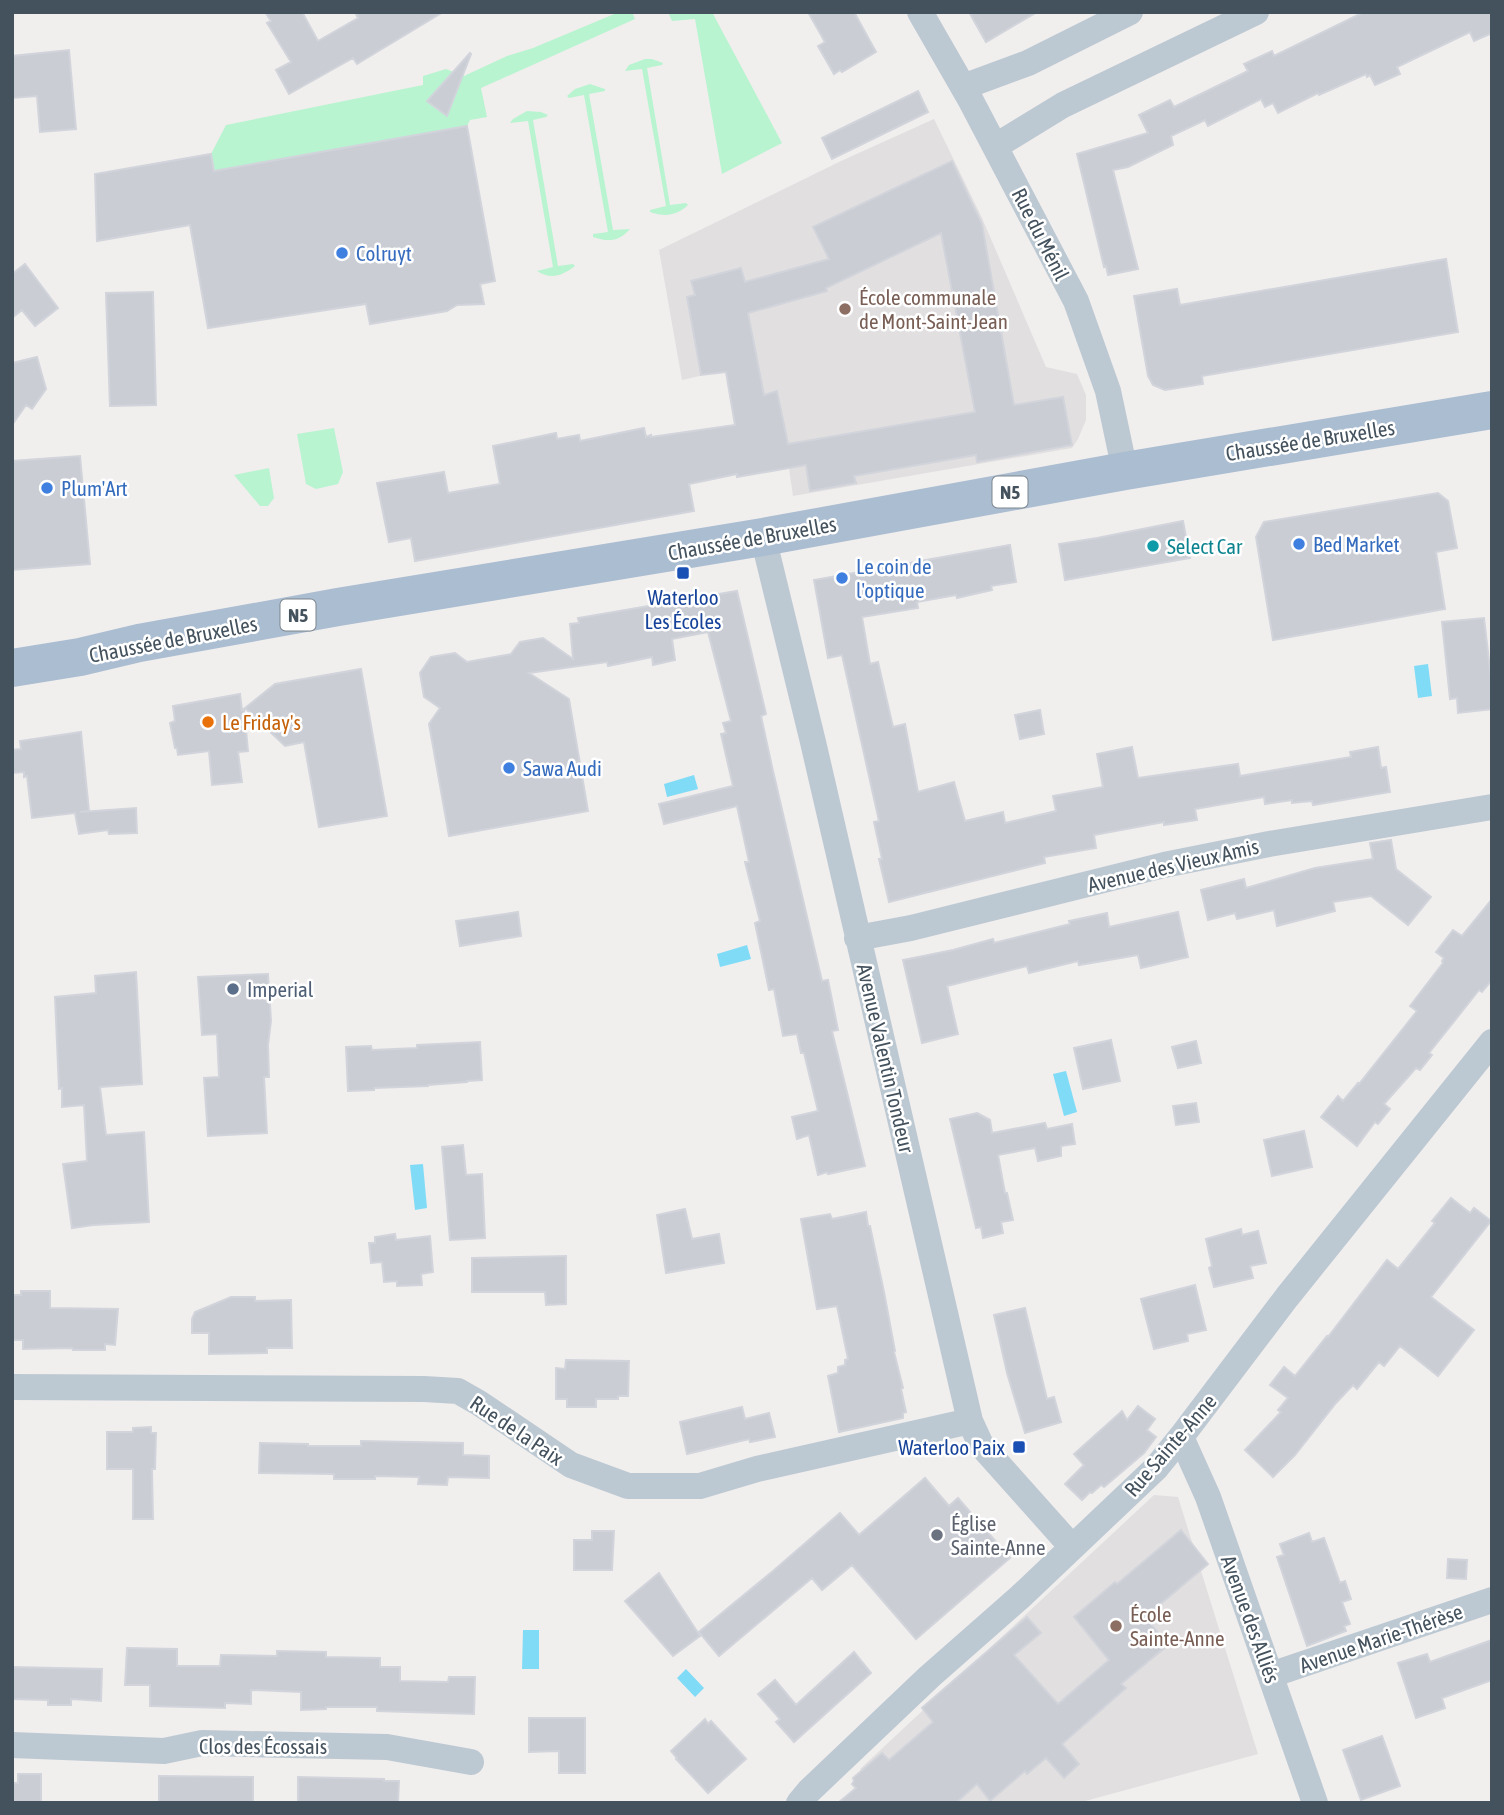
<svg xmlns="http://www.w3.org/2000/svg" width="1504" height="1815" viewBox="0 0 1504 1815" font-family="'Asap Condensed',sans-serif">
	<rect width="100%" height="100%" fill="#f1eeee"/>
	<path fill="#e2dfe0" d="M934,119L982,218L1046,367L1077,374L1086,395V420L1078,439L1072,448L793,496L784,434L726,370L682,380L659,250L841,161Z
		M1154,1495L1178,1497L1258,1754L1078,1803H892L860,1769Z"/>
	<path fill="#b8f4d0" d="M619,12H632L635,19L481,88L487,117L470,120L467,126L214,171L211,154L226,125L423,85V76L446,69L464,76L507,56L533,48Z
		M668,12H712L782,143L722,174L695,19L672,21Z
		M645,59H652L663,63L662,65L647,68L670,205L686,203L688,205C676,216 665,217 650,212V210L666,206L642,69L625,71L629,65Z
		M590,84L605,89V91L589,94L613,230L630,229C619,242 608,242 593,237V234L608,232L584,95L569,98L567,96L575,89Z
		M527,111L541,112L548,115L546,117L533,120L558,266L573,264L575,266C562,276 551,280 537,271L553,267L528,121L510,123L513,119Z
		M334,428L343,472L338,484L316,489L306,484L297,434Z
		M269,468L274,498L268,506H260L234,475Z"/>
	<path fill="#80dcf6" d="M1428,664L1432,696L1418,698L1414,666Z
		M694,775L698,789L667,797L664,784Z
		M747,945L751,959L720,967L717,954Z
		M1066,1071L1077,1112L1064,1116L1053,1074Z
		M423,1164L427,1208L415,1210L410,1165Z
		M523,1630H539V1669H522Z
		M686,1669L704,1688L695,1697L677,1678Z"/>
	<path fill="#cacdd4" stroke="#d2d4db" stroke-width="2" fill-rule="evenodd" d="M265,12H302L318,41L358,18L355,12H443L357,64L353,58L289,94L276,70L291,62L267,23L271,21Z
		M808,12H854L876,52L842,72L840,70L834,74L818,46L825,42Z
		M969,12H1037L986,42Z
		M1364,12H1492V33L1474,41L1470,32L1397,67L1400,74L1375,85L1370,75L1367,77L1366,74L1319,95L1318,93L1278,113L1273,103L1265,107L1261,99L1208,126L1205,120L1171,136L1173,145L1128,167L1113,170L1138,269L1108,275L1106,266L1104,267L1077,154L1148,133L1139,115L1170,100L1174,107L1248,71L1244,64L1272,51L1274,56Z
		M69,50L76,129L40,132L37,96L12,98V56Z
		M470,53L471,54L447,116L427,101Z
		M918,91L928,112L832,159L822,138Z
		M467,126L495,281L480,284L484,304L457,305L447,311L370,324L366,304L208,328L190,225L97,241L95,174L211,154L214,171Z
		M952,161L982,224L1014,405L1063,397L1072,445L977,462L976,455L854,476L856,483L810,491L806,465L737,477V474L689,484L694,511L415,561L411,538L389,542L377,483L444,472L448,493L500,484L493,446L556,433L557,439L579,435L580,441L644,428L646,437L651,435V437L735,425L726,372L701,375L687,297L695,295L691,281L741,268L745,282L829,259L813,227ZM941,233L975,412L788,444L777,391L764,395L748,313L827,291L826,288Z
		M1446,259L1458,332L1202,376L1203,384L1165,390L1153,385L1148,376L1134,296L1177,289L1180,305Z
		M25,264L58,308L35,326L22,310L12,318V274Z
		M153,292L156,405L110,406L106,293Z
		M37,357L46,389L32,409L26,405L12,425V363Z
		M80,456L90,564L12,570V461Z
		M1438,493L1448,501L1457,548L1436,552L1445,609L1273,640L1256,537L1264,522Z
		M1183,521L1190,558L1065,580L1059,544L1097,538Z
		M1010,545L1016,582L991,586L992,590L957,598L956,595L917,602L918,608L862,617L870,664L878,662L893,727L905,724L918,792L954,782L965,821L1003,812L1005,823L1056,811L1053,796L1103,787L1097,754L1132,747L1138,778L1238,764L1240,776L1351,757L1350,752L1378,747L1381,768L1386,767L1390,792L1313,805L1312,801L1292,803V800L1265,804L1264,797L1195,809L1197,820L1164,825V822L1094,835L1096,848L1044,857L1045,863L889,902L879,859H882L874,822L879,821L842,655L828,658L814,580Z
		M737,591L766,714L761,716L773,771L822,981L828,980L838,1030L832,1031L865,1166L828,1174L827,1172L818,1175L809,1135L797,1139L792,1117L818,1111L804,1053H801L797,1034L783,1036L774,989L769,990L755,923L760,921L745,862H749L737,806L664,824L659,804L733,786L721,734L726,733L723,723L731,721L708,632L672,639L675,660L653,665L652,657L608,666L607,662L529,673L569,699L588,811L449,836L429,724L440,708L424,697L420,673L431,657L455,653L467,662L511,654L520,642L543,638L573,659L570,624L579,623L578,618Z
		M1484,618L1492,686V709L1458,713L1457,698L1450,699L1442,622Z
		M361,669L387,816L319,827L304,742L285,746L245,708L275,684Z
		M240,694L242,710L244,709L248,751L238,752L242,782L212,785L209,751L178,755L177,748H175L170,723L175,721L173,706Z
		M1040,710L1044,734L1020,739L1015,715Z
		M81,732L89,811L80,812L136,808L137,833L109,834L108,830L79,834L75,813L32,818L27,776L24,777V772L12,773V750L21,749L20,741Z
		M1391,840L1396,869L1431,897L1408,925L1371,896L1333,902L1335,911L1277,926L1274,910L1237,919L1235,913L1208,920L1201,890L1244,879L1246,888L1315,868L1373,859L1370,843Z
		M1492,899V980L1482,992L1479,990L1429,1053L1432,1055L1420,1070L1416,1068L1384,1104L1390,1109L1378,1124L1375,1122L1357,1146L1321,1117L1338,1096L1343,1101L1358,1083L1359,1084L1417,1011L1410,1006L1443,963L1442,961L1444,958L1436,952L1453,930L1462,936Z
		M518,912L521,936L460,946L456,921Z
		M1178,912L1188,957L1141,968L1138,955L1079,965L1078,961L1029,973L1027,966L947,986L958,1034L922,1043L903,960L953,950L993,939L994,943L1070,924L1069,921L1107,913L1109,927Z
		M136,972L142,1084L100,1087L106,1135L144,1132L149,1222L93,1225L72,1228L63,1164L87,1161L84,1105L62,1107V1088L59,1089L55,997L96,993L95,976Z
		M268,974L271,1021L268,1045L269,1077H264L267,1133L208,1136L204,1078L219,1077L217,1034L202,1035L198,977Z
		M1111,1040L1120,1081L1083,1089L1074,1048Z
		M1196,1041L1201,1063L1178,1068L1172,1047Z
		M480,1042L482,1080L467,1081V1082L428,1085V1086L374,1088V1090L348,1091L346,1047L371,1046L372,1050L417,1048V1045Z
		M1196,1103L1199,1122L1176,1125L1173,1106Z
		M977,1113L990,1120L992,1133L1045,1123L1047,1129L1072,1124L1075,1144L1061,1146V1156L1038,1161L1035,1148L998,1155L1005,1193H1007L1013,1220L1001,1222L1003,1233L983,1238L981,1227L976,1228L950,1119Z
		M1304,1131L1312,1167L1272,1176L1264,1140Z
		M463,1145L466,1175L482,1174L485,1238L450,1240L442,1147Z
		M1451,1198L1470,1213L1474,1208L1491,1221L1431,1297L1474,1330L1438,1376L1400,1346L1384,1366L1379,1362L1357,1389L1353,1385L1336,1403L1295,1455L1273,1477L1245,1450L1281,1412L1278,1410L1288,1398L1270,1385L1284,1367L1295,1376L1327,1336L1328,1337L1387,1260L1398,1269L1435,1223L1432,1221Z
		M685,1209L692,1239L719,1234L724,1263L666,1273L657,1215Z
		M866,1212L868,1226H870L884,1292L895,1351L894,1352L903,1388L901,1389L906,1412L903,1413V1418L839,1432L828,1376L838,1373V1367L845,1365V1360L848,1359L837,1306L817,1309L801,1219L830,1214L832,1219Z
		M1241,1229L1242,1235L1258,1231L1266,1263L1250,1266L1253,1278L1214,1287L1209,1268L1212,1266L1206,1239Z
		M395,1234L396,1240L430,1236L433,1272L421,1274L422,1285L397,1286V1281L384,1282L382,1262L371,1263L369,1243H375V1237Z
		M566,1256V1304L546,1305L545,1292H472V1258Z
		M1195,1285L1206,1330L1187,1334L1188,1341L1154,1349L1141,1299Z
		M21,1291H50V1308L118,1309L115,1345L105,1344V1350H73L72,1348L23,1349V1340H12V1295H21Z
		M231,1297H255V1301L291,1300L292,1348H267V1353L209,1354V1333H192V1319L195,1312Z
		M1025,1308L1047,1399L1054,1397L1061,1422L1025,1433L1007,1373L994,1315Z
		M566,1360L629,1361L628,1396H618V1399H596V1407H567V1399H556V1368L565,1369Z
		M1138,1406L1155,1419L1147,1430L1156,1437L1144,1453L1104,1487L1101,1485L1092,1493L1090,1492L1082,1500L1065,1484L1084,1465L1074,1454L1122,1411L1127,1420Z
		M742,1407L745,1419L769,1413L775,1437L750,1442L749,1439L687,1454L680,1422Z
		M151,1427V1433H156L155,1469H152L153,1519H133V1469H107V1432H133V1428Z
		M361,1441L463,1443V1455L489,1456V1478L448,1477L447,1485L418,1484L419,1477L375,1476V1479H334V1474L259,1473L260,1443L308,1444V1446H361Z
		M925,1478L949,1506L958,1498L1010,1558L916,1639L852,1565L822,1590L812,1578L719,1656L699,1632L773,1571L840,1513L859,1535Z
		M1181,1530L1208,1564L1145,1617L1168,1645L1121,1684L1126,1688L1062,1744L1079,1764L1064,1778L1046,1758L1027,1774L1025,1771L990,1801L977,1784L956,1803H838L856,1788L852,1784L854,1781L853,1778L882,1753L889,1760L933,1722L922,1708L1027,1617L1041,1633L1014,1655L1058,1704L1109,1660L1074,1617L1115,1582L1117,1584Z
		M592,1531H614L612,1570H574V1540H592Z
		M1309,1533L1312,1542L1324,1538L1340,1583L1345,1581L1351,1599L1342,1602L1350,1624L1344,1626L1346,1631L1307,1646L1277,1557L1284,1555L1280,1544Z
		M1448,1559L1467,1560L1466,1579L1447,1578Z
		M659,1573L700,1636L673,1656L625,1601Z
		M1492,1640V1680L1442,1698L1445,1708L1416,1718L1398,1663L1427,1654L1430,1662Z
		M127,1648L177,1649V1666H220L221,1655L277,1656V1651L326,1652V1657L380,1658V1667H400V1681L448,1682L449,1677H475L474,1714L377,1711V1707H326V1709L301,1710V1692L251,1690V1704L225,1703V1708L150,1706V1685H125Z
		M854,1652L871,1673L794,1742L776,1722L780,1719L758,1694L775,1680L796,1705Z
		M12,1667L102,1669L101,1701L71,1699V1705H48V1700L12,1699Z
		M529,1718H585V1773H559V1751L529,1752Z
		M705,1719L708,1724L711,1721L746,1759L708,1793L676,1759L677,1758L671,1751Z
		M1382,1736L1400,1786L1361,1800L1343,1750Z
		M18,1774H41V1803H12V1783H18Z
		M159,1776L253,1777V1803H159Z
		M298,1777L384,1779V1781H399L398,1803H298Z"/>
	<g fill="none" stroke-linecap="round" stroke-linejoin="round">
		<path stroke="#bdc9d2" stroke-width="26" d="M920,12L970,99L1076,301L1108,391L1125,471
			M963,87L1028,63L1130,12
			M996,146L1063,105L1256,12
			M763,537L813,742L970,1421L981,1445L1072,1547
			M857,938L911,928L1164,865L1269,844L1492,807
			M12,1387L424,1389L458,1391L479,1403L571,1465L628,1486H700L757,1469L970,1421
			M1181,1437L1208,1497L1315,1803
			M1271,1675L1492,1600
			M12,1745L164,1751L202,1743L387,1747L471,1762
			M799,1803L809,1791L929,1677L1020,1597L1156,1468L1181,1437L1287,1297L1492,1042"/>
		<path stroke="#abbdd1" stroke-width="38" d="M12,668L80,657L139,643L338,607L763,537L1125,471L1492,410"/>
	</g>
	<g fill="#3f7fe0" stroke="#fff" stroke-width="2.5">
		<circle cx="342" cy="253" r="7"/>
		<circle cx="47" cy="488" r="7"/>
		<circle cx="1299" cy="544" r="7"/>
		<circle cx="842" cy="578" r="7"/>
		<circle cx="509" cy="768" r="7"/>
	</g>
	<g fill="#8d6e63" stroke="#fff" stroke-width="2.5">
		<circle cx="845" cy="309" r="7"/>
		<circle cx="1116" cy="1626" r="7"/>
	</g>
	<circle fill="#0f9aa8" stroke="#fff" stroke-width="2.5" cx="1153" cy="546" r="7"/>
	<g fill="#1a4fb4" stroke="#fff" stroke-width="2.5">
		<rect x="676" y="566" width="14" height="14" rx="3.5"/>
		<rect x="1012" y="1440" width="14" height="14" rx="3.5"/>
	</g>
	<circle fill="#e8710a" stroke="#fff" stroke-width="2.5" cx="208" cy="722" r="7"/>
	<circle fill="#5c6f8a" stroke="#fff" stroke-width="2.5" cx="233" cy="989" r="7"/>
	<circle fill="#6b7280" stroke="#fff" stroke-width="2.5" cx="937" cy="1535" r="7"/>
	<g text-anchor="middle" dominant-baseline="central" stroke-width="5" stroke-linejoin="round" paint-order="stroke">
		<g fill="#fff" stroke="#7c868e" stroke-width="2">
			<rect x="992.5" y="476.5" width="35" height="31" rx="5"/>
			<rect x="280.5" y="599.5" width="35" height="31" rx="5"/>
		</g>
		<g font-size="19" font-weight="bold" fill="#44525e">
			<text x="1010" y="492">N5</text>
			<text x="298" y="615">N5</text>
		</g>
		<g font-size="21" fill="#44525e" stroke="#fff">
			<text transform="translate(1041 234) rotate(63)">Rue du Ménil</text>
			<text transform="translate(1310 440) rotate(-9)">Chaussée de Bruxelles</text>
			<text transform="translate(752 538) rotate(-10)">Chaussée de Bruxelles</text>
			<text transform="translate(173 639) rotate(-11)">Chaussée de Bruxelles</text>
			<text transform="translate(1173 865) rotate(-13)">Avenue des Vieux Amis</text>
			<text transform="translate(886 1058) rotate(77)">Avenue Valentin Tondeur</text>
			<text transform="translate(517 1430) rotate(34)">Rue de la Paix</text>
			<text transform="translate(1170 1445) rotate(-49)">Rue Sainte-Anne</text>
			<text transform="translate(1251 1619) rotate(70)">Avenue des Alliés</text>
			<text transform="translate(1381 1638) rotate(-19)">Avenue Marie-Thérèse</text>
			<text x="263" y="1746">Clos des Écossais</text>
		</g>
		<g font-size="21" fill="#366cbe" stroke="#fff" text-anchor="start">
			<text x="356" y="253">Colruyt</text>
			<text x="61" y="488">Plum'Art</text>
			<text x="1313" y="544">Bed Market</text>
			<text x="856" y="566">Le coin de<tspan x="856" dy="24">l'optique</tspan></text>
			<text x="523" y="768">Sawa Audi</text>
		</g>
		<g font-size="21" fill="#785e54" stroke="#fff" text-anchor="start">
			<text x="859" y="297">École communale<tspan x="859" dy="24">de Mont-Saint-Jean</tspan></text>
			<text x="1130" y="1614">École<tspan x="1130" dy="24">Sainte-Anne</tspan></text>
		</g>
		<g font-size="21" fill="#0d838f" stroke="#fff" text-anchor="start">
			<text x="1167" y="546">Select Car</text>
		</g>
		<g font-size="21" fill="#164399" stroke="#fff">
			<text x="683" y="597">Waterloo<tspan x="683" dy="24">Les Écoles</tspan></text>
			<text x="1005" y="1447" text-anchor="end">Waterloo Paix</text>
		</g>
		<g font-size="21" fill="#c56008" stroke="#fff" text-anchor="start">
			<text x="222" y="722">Le Friday's</text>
		</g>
		<g font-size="21" fill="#4e5e75" stroke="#fff" text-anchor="start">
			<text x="247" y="989">Imperial</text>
		</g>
		<g font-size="21" fill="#5b616d" stroke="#fff" text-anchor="start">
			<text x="951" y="1523">Église<tspan x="951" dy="24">Sainte-Anne</tspan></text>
		</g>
	</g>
	<rect width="1504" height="1815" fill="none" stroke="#44525e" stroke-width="28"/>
</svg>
